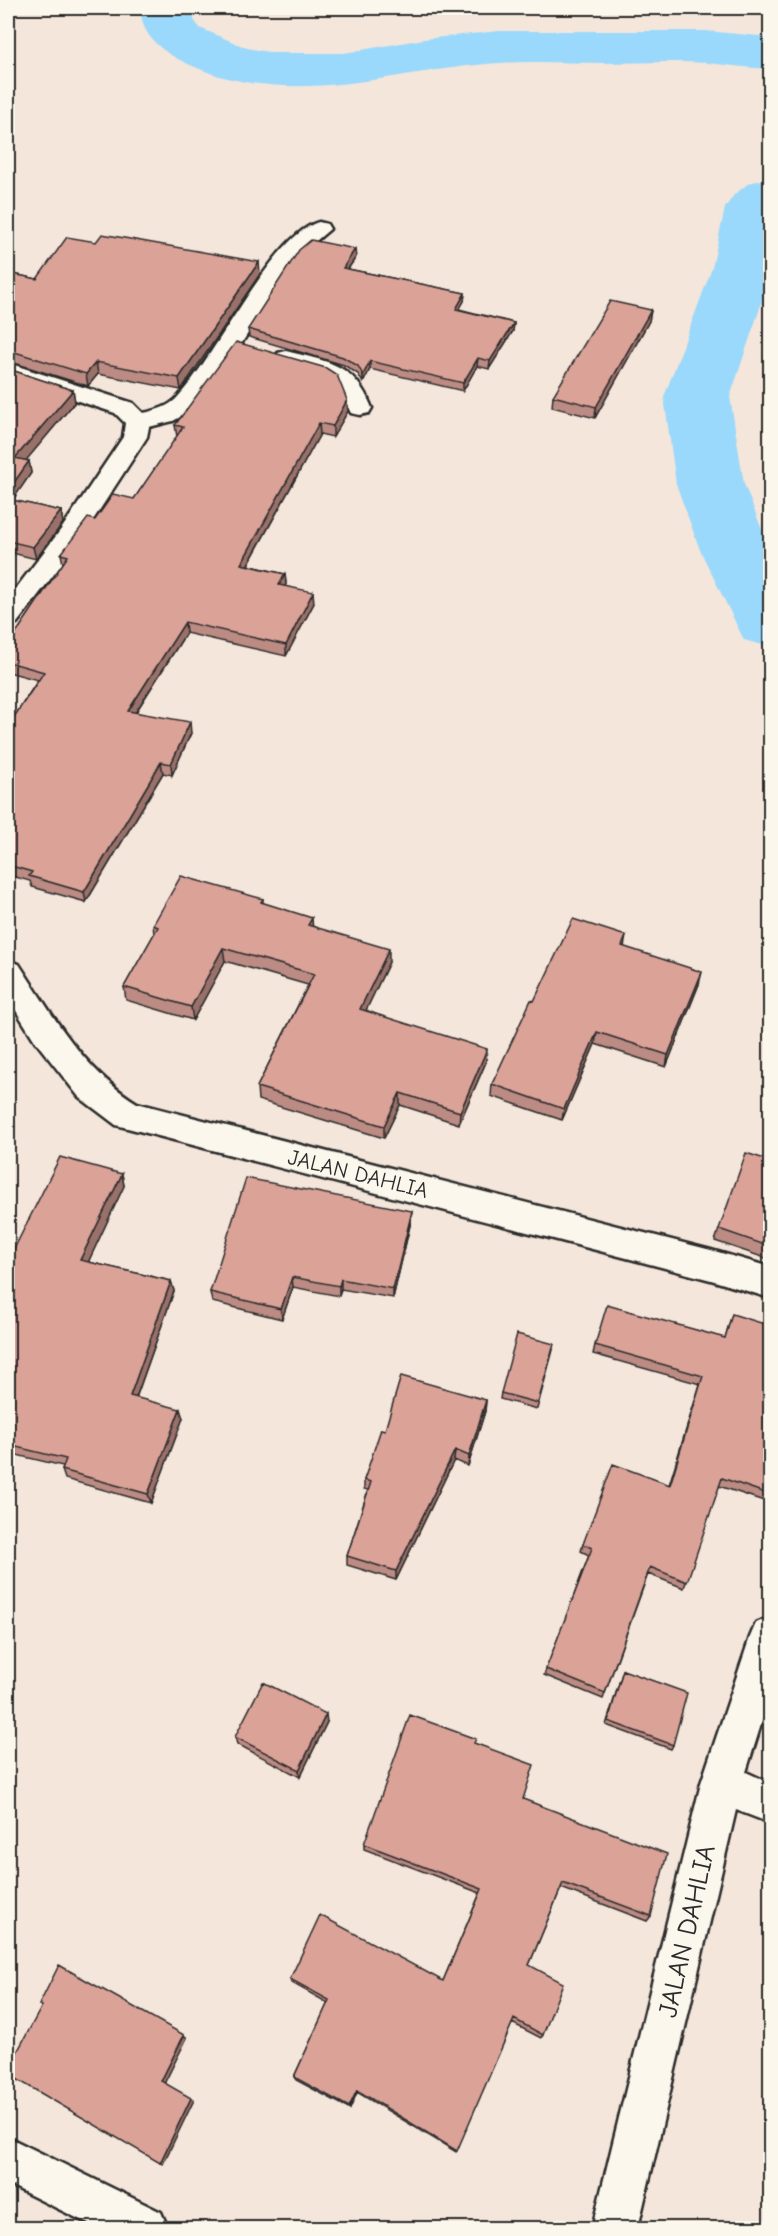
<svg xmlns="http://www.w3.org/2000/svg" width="778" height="2236" viewBox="0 0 778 2236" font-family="'Comic Neue',sans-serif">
	<rect width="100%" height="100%" fill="#f5e6db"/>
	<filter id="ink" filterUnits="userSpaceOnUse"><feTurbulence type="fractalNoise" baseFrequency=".0167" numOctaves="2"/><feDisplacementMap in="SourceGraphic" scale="12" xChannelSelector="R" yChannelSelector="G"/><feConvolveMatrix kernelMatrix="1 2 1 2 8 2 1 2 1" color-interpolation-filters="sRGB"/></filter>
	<g filter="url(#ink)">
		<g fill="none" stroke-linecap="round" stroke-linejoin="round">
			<path fill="#9ad9fb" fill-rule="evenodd" d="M141,8H193L194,20L200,28L247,48L274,53H344L424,39L499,31H706L770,37V69C749,68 728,65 707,63C673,61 638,63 603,63C568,63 533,61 499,63C391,70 282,114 178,59C157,48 140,32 141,8Z
				M770,178V278L730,397L744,484L770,550V647L744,640L700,550L676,484L664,397L712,268L725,208L734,195L749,183Z"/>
			<defs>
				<path id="street" d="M319,222L327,224L330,229L297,257L243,341L193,410L173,421L149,427L147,437L80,540L17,623L8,626V599L62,528L123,437L125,423L115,413L8,378V363L133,403L143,413C154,411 168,407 176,399C214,360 273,234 319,222Z
					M286,351C329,362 354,363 372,408L369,413L360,415L351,413L342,394L332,382L314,373L278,363L274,358L278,353Z
					M8,961L19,964C53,1016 83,1070 137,1103L711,1250L770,1267V1298L711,1280L116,1125L79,1097L35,1041L8,998Z
					M770,1617V1696L746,1772L770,1783V1823L736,1810L638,2228H592L701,1783L750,1637L756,1623Z
					M8,2137L161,2212L168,2228H97L8,2184Z"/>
			</defs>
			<use href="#street" stroke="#2b2b2b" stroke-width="5"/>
			<use href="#street" fill="#fbf7ec" fill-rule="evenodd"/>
		</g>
		<path fill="#bc8b83" stroke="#2b2b2b" stroke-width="1.5" d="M356,257L348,269L465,293L464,301L459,309L514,323L513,331L489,369L477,366L463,391L370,369L363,383L358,374L344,365L249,337L248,329Z
			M8,273L37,279L260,274L181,390L98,374L88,386L8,361Z
			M651,310L649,321L595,418L552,407L553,396Z
			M8,369L73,390L75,402L26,460L29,461L31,473L12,500L61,511L63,523L36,559L8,552Z
			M348,411L333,437L320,434L248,565L285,574L286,584L285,586L314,603L286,656L186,633L136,712L191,733L172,775L163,773L86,902L32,887L30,881L8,875V726L38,680L8,672V645L63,564L61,554L95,520L134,499L177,437L175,425Z
			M263,899V903L389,962L366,1010L486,1062L459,1124L400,1105L384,1138L258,1100L257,1087L308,985L225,961L193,1020L126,1000L124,987L154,934L153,925Z
			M626,936L624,947L699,984L666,1067L595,1044L562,1120L491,1096L492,1084L534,1001Z
			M771,1161V1260L715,1241L719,1229Z
			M122,1174L124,1186L88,1262L171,1281L174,1291L136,1398L183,1418L151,1503L65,1479L62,1470L63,1466L8,1453V1265Z
			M411,1221L393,1298L341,1289L339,1296L293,1287L282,1319L212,1302L210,1292Z
			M732,1314L768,1494L764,1501L719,1486L684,1588L648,1574L603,1699L544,1675L589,1555L581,1551L583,1544L669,1485L700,1384L593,1354L595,1345L725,1338Z
			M553,1350L537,1409L500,1399L501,1393Z
			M486,1400L485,1411L468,1466L454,1460L396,1580L347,1565V1556L368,1490L364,1489V1480L385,1430Z
			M623,1670L673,1745L671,1749L606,1725Z
			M327,1722L300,1777L237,1744L235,1737Z
			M475,1744L523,1799L651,1916L647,1921L561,1888L529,1965L543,2035L541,2038L512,2023L456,2152L357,2092L350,2109L296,2080L294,2077L328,2003L292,1983L290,1979L443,1981L480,1893L364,1849V1844Z"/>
		<path fill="#99716a" stroke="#2b2b2b" stroke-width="1.5" d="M355,249L356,257L343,276V268Z
			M259,262L260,274L181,390L179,378Z
			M465,293L464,301L455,317L456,309Z
			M651,310L649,321L595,418L596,407Z
			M514,323L513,331L489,369L490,361Z
			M478,358L477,366L463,391V383Z
			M370,361V369L363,383V375Z
			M96,362L98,374L88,386L86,374Z
			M73,390L75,402L18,470L15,458Z
			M347,400L348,411L333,437V426Z
			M319,423L320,434L242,575L241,564Z
			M29,461L31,473L8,507V491Z
			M61,511L63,523L36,559L33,547Z
			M285,574L286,584L280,596L279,585Z
			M313,592L314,603L286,656V645Z
			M185,622L186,633L130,721L128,711Z
			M190,722L191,733L172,775L171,764Z
			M161,762L163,773L86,902L84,892Z
			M312,918L313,931L308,925Z
			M223,948L225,961L193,1020L191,1007Z
			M389,949V962L361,1021L360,1009Z
			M702,972L699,984L666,1067L668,1055Z
			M597,1032L595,1044L562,1120L564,1109Z
			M487,1049L486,1062L459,1124L460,1112Z
			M400,1093V1105L384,1138V1126Z
			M122,1174L124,1186L84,1271L80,1260Z
			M412,1211L411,1221L393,1298V1289Z
			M292,1277L293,1287L282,1319L281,1309Z
			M341,1279V1289L339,1296V1286Z
			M171,1281L174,1291L133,1406L130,1396Z
			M486,1400L485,1411L468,1466L469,1456Z
			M180,1409L183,1418L151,1503L148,1494Z
			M455,1450L454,1460L396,1580V1571Z
			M326,1714L327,1722L300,1777L299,1770Z
			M184,2035L187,2038L164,2084L161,2081Z
			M357,2090V2092L350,2109L349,2107Z
			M191,2098L194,2100L163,2164L160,2163Z
			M8,2222L22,2229H18L8,2224Z"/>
		<path fill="#dba298" stroke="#2b2b2b" stroke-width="1.5" d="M102,234L259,262L179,378L96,362L86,374L8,350V273L37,279L67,237L96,242Z
			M311,240L355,249L343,268L465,293L456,309L514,323L490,361L478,358L463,383L370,361L363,375L358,366L343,357L248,329L299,250Z
			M610,301L651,310L596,407L553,396Z
			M236,342L326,368L337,375L347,400L333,426L319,423L241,564L285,574L279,585L313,592L286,645L185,622L128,711L190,722L171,764L161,762L84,892L29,876L32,872L8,865V726L44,672L8,662V645L68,556L61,554L88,518L95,520L113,494L134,499L183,427L175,425Z
			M8,369L73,390L15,458L29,461L8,491Z
			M8,499L61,511L33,547L8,541Z
			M181,876L263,899L261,902L312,918L308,925L389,949L360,1009L487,1049L460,1112L400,1093L384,1126L257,1087L314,974L223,948L191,1007L124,987L158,927L153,925Z
			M573,919L626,936L622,946L702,972L668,1055L597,1032L564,1109L492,1084L531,1000L534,1001Z
			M746,1153L771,1161V1247L719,1229Z
			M60,1157L122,1174L80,1260L171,1281L130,1396L180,1409L148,1494L62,1470L66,1459L8,1445V1265L15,1247Z
			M246,1178L412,1211L393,1289L341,1279L339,1286L292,1277L281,1309L210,1292Z
			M607,1305L725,1338L732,1314L771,1326V1482L768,1494L722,1478L687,1582L650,1567L605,1693L546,1669L592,1548L583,1544L613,1464L670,1485L703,1376L595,1345Z
			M517,1334L554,1344L538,1403L501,1393Z
			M401,1376L486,1400L469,1456L455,1450L396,1571L347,1556L371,1482L364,1480L381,1429L385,1430Z
			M623,1670L687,1693L673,1745L608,1721Z
			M263,1682L326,1714L299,1770L235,1737Z
			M410,1715L476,1739L474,1743L534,1765L523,1799L667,1854L651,1916L563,1883L529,1965L563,1983L543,2035L514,2019L457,2151L357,2090L349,2107L294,2077L329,2000L290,1979L320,1915L443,1981L482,1889L364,1844Z
			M59,1965L184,2035L161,2081L191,2098L160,2163L8,2074V2069L42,2006L39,2005Z
			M8,2224L18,2229H8Z"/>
	</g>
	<g text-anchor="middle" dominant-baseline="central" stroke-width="4.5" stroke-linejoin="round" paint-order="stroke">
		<g font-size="22" fill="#2b2b2b" stroke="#fbf7ec">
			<text transform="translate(358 1174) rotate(14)">JALAN DAHLIA</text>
		</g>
		<g font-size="27" fill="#2b2b2b" stroke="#fbf7ec">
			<text transform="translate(687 1931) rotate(-77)">JALAN DAHLIA</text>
		</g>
	</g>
	<rect width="778" height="2236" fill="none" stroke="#fbf7ec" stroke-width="30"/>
	<rect x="15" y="15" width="748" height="2206" fill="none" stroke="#2b2b2b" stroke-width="2" filter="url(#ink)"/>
</svg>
